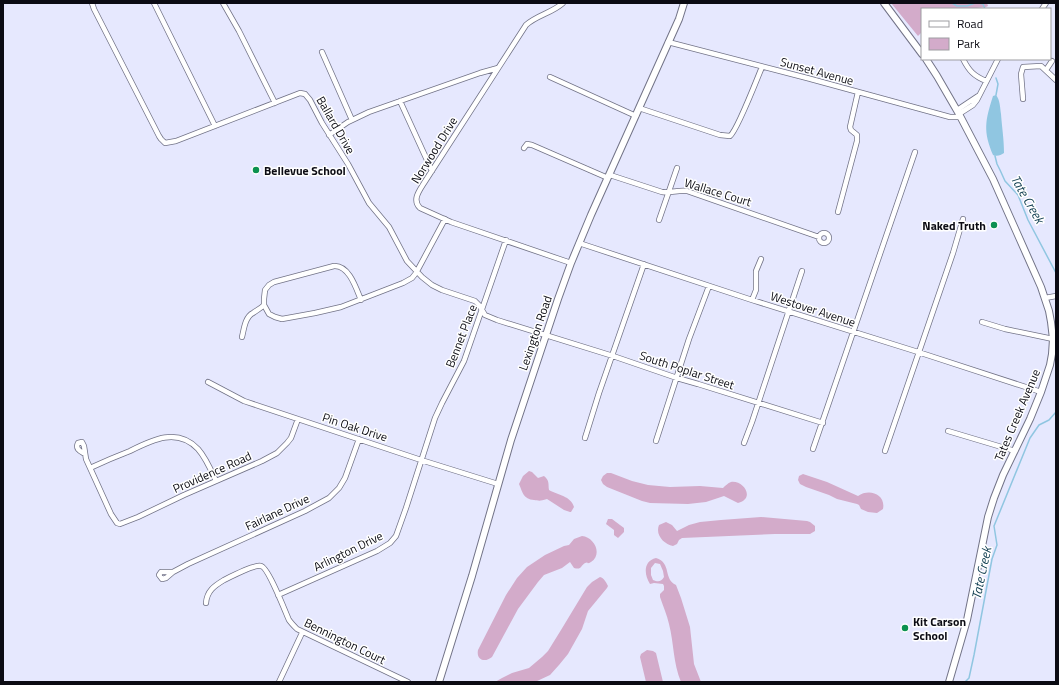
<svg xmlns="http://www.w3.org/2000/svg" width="1059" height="685" viewBox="0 0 1059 685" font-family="'Titillium Web',sans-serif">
	<rect width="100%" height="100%" fill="#e6e8fe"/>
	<path fill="#d3abca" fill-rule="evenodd" d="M891,3H987L988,6L986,7L968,9H922V32L918,36Z
		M529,471L532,472L538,478L544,476C550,481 548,484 549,490C558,495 571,496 574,507L571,512H570L564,510L547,499C540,501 540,501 534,500C523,499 523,493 519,484L523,476Z
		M607,473H611L632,481L648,485L670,487L700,486L723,488C725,486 728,483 731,482C743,480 756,498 738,503L724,496L706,502L688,504L650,503L642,501L607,487L603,484L601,480L603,476Z
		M803,474L827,482L858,496C869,488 886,494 883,509L877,513L868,512L861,509L859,505L857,504L837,499L829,495L806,487L800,484L798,480L799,476Z
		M761,517L807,521L810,522L815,526V531L810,534H775L682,538L679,540L677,544L673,546C664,544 655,535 659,525L666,522L672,525L677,531L689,525L700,522L721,520Z
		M608,519H612L624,528V532L618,538L614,535V530L606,524Z
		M582,536C594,537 603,554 591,562C586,565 589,561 585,563C580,566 582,570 574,568L570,562L562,568L544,575L538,582L518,609L492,657C485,663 476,660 478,650L506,595L517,578L527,567L545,555L564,546L569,545L574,539Z
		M656,558C672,563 663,579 676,585L681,598L690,627L694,664L701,682H681C673,663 674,643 669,624C667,615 663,606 660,597V594L664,590V586L663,584L654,583L650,584C644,575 643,561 656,558ZM655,563L660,564L663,571L664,577C661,582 658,582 653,580L651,575V568Z
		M600,577C604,578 606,582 608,586L607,588L588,611L582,629L568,654L559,665L550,675L535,682H495L502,678L512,673L529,668L542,657L548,651L561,630L587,587L592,582Z
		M647,650L653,651L656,653L663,682H646L640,657L641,654Z"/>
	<path fill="#90c6e1" d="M996,95C1000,100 1000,107 1001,114C1002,128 1004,139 1004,153C1001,155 997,157 993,155C983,131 985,121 993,96Z"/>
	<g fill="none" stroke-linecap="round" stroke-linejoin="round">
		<path stroke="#90c6e1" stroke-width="1.5" d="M952,3L957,6H967L975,3
			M979,3L983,4L985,9
			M996,78L998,84L996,95
			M995,156L997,164L1000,170L1005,181L1018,195L1028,220L1056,273
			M965,682L969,678L974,655L992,559L997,545L994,526L1030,438L1039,425L1049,420L1056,412"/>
		<defs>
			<path id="minor" d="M92,3L94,9L159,136L161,139L165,143L176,141L300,93L305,94L310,100L322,123L348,164L369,203L389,227L407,261L422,277L432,285L442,290L475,301L479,305L485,315L497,320L613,356L677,378L698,384L823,423
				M154,3L215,126
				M223,3L239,31L275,103
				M563,3C552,13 537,15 526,25L424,183C419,191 412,200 420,208L451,222L571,263
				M1042,9L1046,3
				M668,42L807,78L950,117H961
				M322,52L352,120
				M963,59C969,71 974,76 986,81
				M1046,70L1052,61
				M550,77L636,116
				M1023,99L1021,74L1023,67L1041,66L1056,80
				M400,101L432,171
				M639,108L720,135L730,136C737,131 757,79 762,67
				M957,110L978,96
				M959,114L973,105L977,100L998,59
				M329,135L348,122L369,112L480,73L498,68
				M524,148L527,144L532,145L608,178
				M610,175L662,192C671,193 678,190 687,191L819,237
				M838,212L857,141V135L851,130L850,127L858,92
				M659,220L677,168
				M819 238a5 5 0 1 1 10 0a5 5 0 1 1-10 0Z
				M579,243L752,300L918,352L1041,392
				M1045,298L1056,296
				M361,300C356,288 349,265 334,266L274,282L269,285L265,290L264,299V305L269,314L275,317L282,319L315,313L341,307L403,283L412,278L416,273L445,219
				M752,300L756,290V271L761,259
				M982,322L1005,329L1053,339
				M242,337C244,329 245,317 253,313C257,310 260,309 264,305
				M208,382L244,401L421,460L498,484
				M948,431L1015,451
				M585,438L599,393L644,264
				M656,441L689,339L709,286
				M744,443L752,422L802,271
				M813,449L915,152
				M885,451L953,253L963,219
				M85,454C80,451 75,449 78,443L82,442L84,446L86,459L111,514L117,523L120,524L138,517L184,495L262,461L277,453L287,443L291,438L298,419
				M90,468C103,462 117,456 130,451C152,440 177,427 198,449C206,458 211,470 216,481
				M161,572H173L166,578L162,579L159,575Z
				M173,572L188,564L305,511L329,498L339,488L345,478L359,439
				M278,595L377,551L390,543L396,536L406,508L435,418L442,403L464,361L506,240
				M206,603C207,591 214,586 224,580C230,577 255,564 261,566C268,567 285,611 289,620C291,623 294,626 297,629L408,682
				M279,682L302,633"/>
			<path id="major" d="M884,3L922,54
				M926,59L937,76L959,114L993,179L1041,287L1049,311L1051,322L1053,339L1052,354L1050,365L1041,392L1030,419L1003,475L994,498L988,517L967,620L949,682
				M439,682L472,576L511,440L558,299L571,263L591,215L679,19L684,3"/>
		</defs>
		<use href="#minor" stroke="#727387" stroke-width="6"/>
		<use href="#major" stroke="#727387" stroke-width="8"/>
		<use href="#minor" stroke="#fff" stroke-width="4.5"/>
		<use href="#major" stroke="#fff" stroke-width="6"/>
	</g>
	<g fill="#0c914f" stroke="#fff" stroke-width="1.5">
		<circle cx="256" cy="170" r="4"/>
		<circle cx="994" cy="225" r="4"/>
		<circle cx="905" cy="628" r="4"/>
	</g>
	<g text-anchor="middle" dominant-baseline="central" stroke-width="3" stroke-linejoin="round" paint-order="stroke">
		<g font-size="12" fill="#0b0b13" stroke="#fff">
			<text transform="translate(817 71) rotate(15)">Sunset Avenue</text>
			<text transform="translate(336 125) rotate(60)">Ballard Drive</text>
			<text transform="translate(434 150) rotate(-58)">Norwood Drive</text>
			<text transform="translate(718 192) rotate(17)">Wallace Court</text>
			<text transform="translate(813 309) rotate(18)">Westover Avenue</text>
			<text transform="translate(535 333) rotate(-71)">Lexington Road</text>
			<text transform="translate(461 336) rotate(-69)">Bennet Place</text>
			<text transform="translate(687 370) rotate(18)">South Poplar Street</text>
			<text transform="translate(1017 415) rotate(-67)">Tates Creek Avenue</text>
			<text transform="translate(355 427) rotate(18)">Pin Oak Drive</text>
			<text transform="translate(212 472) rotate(-24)">Providence Road</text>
			<text transform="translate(277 512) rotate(-25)">Fairlane Drive</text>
			<text transform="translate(348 551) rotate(-26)">Arlington Drive</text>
			<text transform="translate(345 641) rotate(26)">Bennington Court</text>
		</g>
		<g font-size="12" font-weight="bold" fill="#0b0b13" stroke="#fff" text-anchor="start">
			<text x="264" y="170">Bellevue School</text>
			<text x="986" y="225" text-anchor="end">Naked Truth</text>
			<text x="913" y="621">Kit Carson<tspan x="913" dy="14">School</tspan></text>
		</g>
		<g font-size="13" font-style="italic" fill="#0e3c4f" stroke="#fff">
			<text transform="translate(1028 199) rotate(60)">Tate Creek</text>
			<text transform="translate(981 573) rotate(-78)">Tate Creek</text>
		</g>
	</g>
	<rect width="1059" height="685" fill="none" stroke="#0b0b13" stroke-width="8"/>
	<rect x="921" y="8" width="130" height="52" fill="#ffffff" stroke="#9d9da1"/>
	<rect x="929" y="21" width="20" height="6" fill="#ffffff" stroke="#9d9da1"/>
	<text x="957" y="28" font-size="12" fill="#0b0b13">Road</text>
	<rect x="929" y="38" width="20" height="12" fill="#d3abca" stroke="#9d9da1"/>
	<text x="957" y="48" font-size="12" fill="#0b0b13">Park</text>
</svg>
